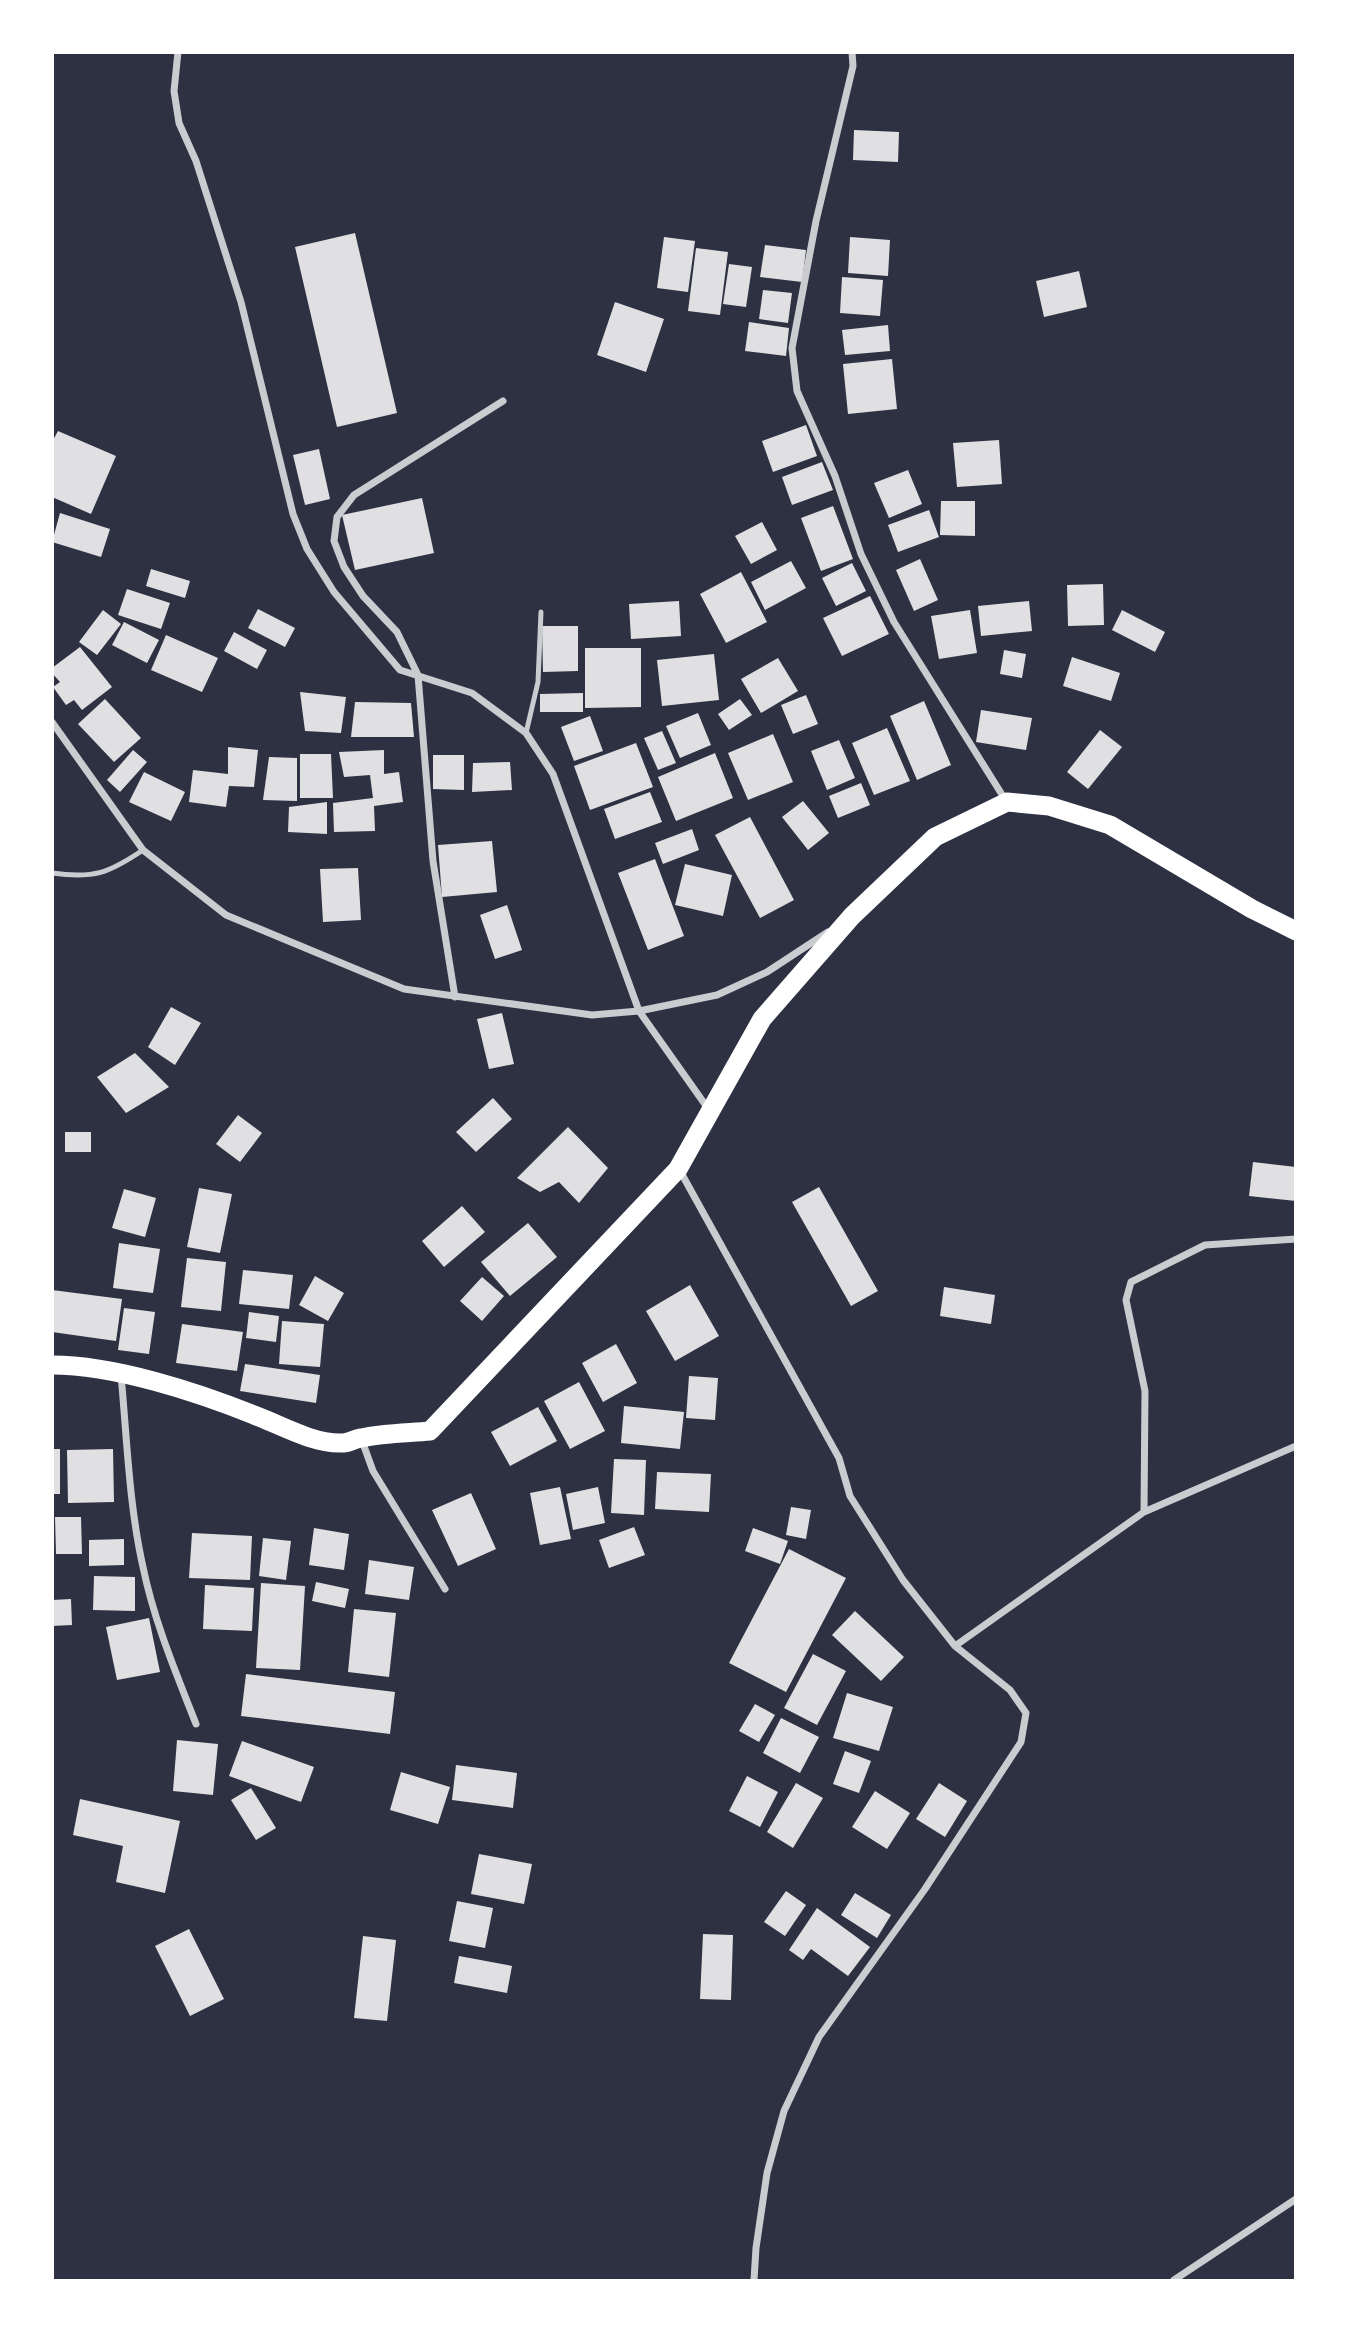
<svg xmlns="http://www.w3.org/2000/svg" width="1348" height="2333" viewBox="0 0 1348 2333" font-family="Karla,sans-serif">
	<rect width="100%" height="100%" fill="#2d3142"/>
	<path fill="#e0e0e3" d="M854,130L899,132L898,162L853,160Z
		M355,233L397,413L337,427L295,247Z
		M664,237L695,241L688,292L657,288Z
		M850,237L890,240L888,276L848,273Z
		M765,245L806,250L802,282L760,277Z
		M696,248L728,252L720,315L688,311Z
		M729,264L752,267L746,307L723,304Z
		M1079,271L1087,307L1044,317L1036,281Z
		M842,277L883,280L880,316L840,313Z
		M763,290L792,293L788,323L759,319Z
		M615,302L664,319L646,372L597,355Z
		M749,322L789,328L786,356L745,351Z
		M888,325L890,351L845,355L842,330Z
		M892,359L897,409L848,414L843,364Z
		M806,425L817,456L773,472L762,441Z
		M58,431L116,456L91,514L52,497V442Z
		M999,440L1002,484L957,487L953,443Z
		M319,449L330,499L305,505L293,455Z
		M822,462L833,490L792,505L782,477Z
		M908,470L922,504L889,518L874,483Z
		M422,498L434,553L355,570L342,515Z
		M941,501H975V536L940,535Z
		M833,506L853,559L821,571L801,518Z
		M929,510L939,537L898,552L888,525Z
		M60,513L110,529L101,557L52,542Z
		M762,522L777,550L751,564L735,536Z
		M920,559L938,600L914,611L896,570Z
		M791,561L806,588L765,610L751,582Z
		M852,563L866,591L836,606L822,578Z
		M151,569L190,581L185,598L146,586Z
		M741,572L767,622L726,643L700,594Z
		M1103,584L1104,625L1068,626L1067,585Z
		M127,589L170,603L161,629L118,615Z
		M870,596L889,634L842,656L823,618Z
		M679,601L681,636L631,639L629,604Z
		M1029,601L1032,631L981,636L978,606Z
		M258,609L295,628L285,647L248,628Z
		M103,610L121,624L97,655L79,642Z
		M970,610L977,653L939,659L931,616Z
		M1122,610L1165,632L1155,652L1112,630Z
		M124,622L159,640L147,663L112,645Z
		M542,626H578V671L543,672Z
		M234,632L267,650L257,669L224,651Z
		M166,635L218,658L202,692L151,670Z
		M80,647L112,687L82,710L74,700L66,705L53,687L60,682L52,673V668Z
		M585,648H641V707L585,708Z
		M1004,650L1026,654L1022,678L1000,674Z
		M714,654L719,700L662,706L657,660Z
		M1072,657L1120,673L1111,701L1063,686Z
		M778,658L798,691L761,713L741,679Z
		M300,692L346,697L341,733L305,731Z
		M583,693V712H540V694Z
		M806,695L818,724L793,734L781,705Z
		M105,699L141,738L114,762L78,724Z
		M740,699L752,715L729,730L718,714Z
		M924,701L951,765L917,780L890,716Z
		M355,702L411,703L414,737H351Z
		M981,710L1032,718L1026,750L976,742Z
		M698,713L711,745L680,758L666,726Z
		M590,716L603,751L574,761L561,727Z
		M887,728L910,781L874,795L852,743Z
		M1100,730L1122,747L1088,789L1067,772Z
		M662,731L676,763L658,770L644,738Z
		M773,734L793,782L748,800L728,753Z
		M839,740L855,778L827,790L811,751Z
		M636,743L653,787L590,810L574,766Z
		M228,747L258,750L254,787L229,786L226,807L189,802L193,770L228,774Z
		M133,750L147,762L120,792L107,780Z
		M384,750V774L399,772L403,802L374,806L375,831L334,832L333,803L373,798L370,775L344,777L339,752Z
		M715,753L733,798L676,821L658,777Z
		M300,754H331L333,798H300Z
		M433,755H464V790L433,789Z
		M269,757L297,758V801L263,800Z
		M510,762L512,790L472,792L473,763Z
		M144,772L185,792L171,821L129,802Z
		M861,783L870,805L838,818L829,796Z
		M650,792L662,822L615,839L604,809Z
		M803,801L829,833L808,850L782,817Z
		M327,802V834L288,832L289,807Z
		M750,817L794,900L760,918L715,835Z
		M692,829L699,850L663,864L655,843Z
		M492,841L497,892L442,897L438,845Z
		M655,859L684,936L648,950L618,873Z
		M685,864L732,875L723,916L675,905Z
		M358,868L361,920L323,922L320,869Z
		M507,905L522,950L495,959L480,915Z
		M171,1007L201,1023L175,1065L148,1047Z
		M502,1013L514,1064L489,1069L477,1019Z
		M135,1053L169,1087L126,1113L97,1077Z
		M493,1098L512,1119L476,1152L456,1132Z
		M238,1115L262,1133L240,1162L216,1144Z
		M568,1127L608,1168L579,1203L559,1182L540,1192L517,1178Z
		M65,1132H91V1152H65Z
		M1253,1162L1296,1167V1201L1249,1196Z
		M819,1187L878,1291L851,1306L792,1202Z
		M199,1188L232,1194L220,1253L187,1247Z
		M124,1189L156,1198L145,1237L112,1228Z
		M462,1206L485,1232L444,1267L422,1241Z
		M528,1223L557,1257L510,1296L481,1262Z
		M119,1243L160,1249L153,1293L113,1288Z
		M187,1258L226,1262L221,1311L181,1307Z
		M243,1270L293,1275L289,1309L239,1304Z
		M315,1276L344,1293L328,1321L299,1305Z
		M482,1277L504,1296L482,1321L460,1301Z
		M690,1285L719,1336L675,1361L646,1311Z
		M944,1287L995,1295L991,1324L940,1316Z
		M52,1290L122,1299L116,1341L52,1332Z
		M124,1308L155,1312L149,1354L118,1350Z
		M249,1312L279,1316L276,1342L246,1338Z
		M282,1321L324,1324L320,1367L279,1364Z
		M182,1324L243,1332L237,1371L176,1363Z
		M616,1344L637,1383L603,1402L582,1363Z
		M245,1364L320,1375L316,1403L240,1391Z
		M689,1376L718,1378L715,1420L686,1418Z
		M579,1382L605,1431L570,1449L544,1401Z
		M624,1406L684,1412L680,1449L621,1443Z
		M538,1407L557,1441L510,1466L491,1432Z
		M52,1449H60V1494H52Z
		M113,1449L114,1502L68,1503L67,1450Z
		M614,1459L646,1460L644,1515L611,1513Z
		M657,1472L711,1474L709,1512L655,1509Z
		M560,1487L571,1539L540,1545L530,1493Z
		M598,1487L605,1523L573,1530L566,1494Z
		M471,1493L496,1549L458,1566L432,1510Z
		M791,1507L811,1510L806,1539L786,1535Z
		M55,1517H81L82,1554H56Z
		M634,1527L645,1555L609,1568L599,1540Z
		M314,1528L349,1534L344,1570L309,1565Z
		M753,1528L788,1541L780,1564L745,1551Z
		M192,1533L252,1536L250,1580L189,1578Z
		M263,1538L291,1541L286,1580L259,1576Z
		M124,1539V1565L89,1566V1540Z
		M789,1549L846,1578L786,1692L729,1663Z
		M369,1560L414,1567L409,1600L365,1594Z
		M94,1576L135,1577V1611L93,1610Z
		M316,1582L349,1589L345,1608L312,1601Z
		M261,1583L305,1586L300,1670L256,1668Z
		M205,1585L254,1588L252,1631L203,1629Z
		M71,1599L72,1625L52,1626V1600Z
		M354,1609L396,1613L389,1677L348,1672Z
		M855,1611L904,1657L881,1681L832,1635Z
		M149,1618L160,1672L117,1680L106,1627Z
		M813,1654L846,1671L817,1725L784,1708Z
		M246,1674L395,1692L390,1734L241,1716Z
		M847,1693L893,1707L879,1751L833,1738Z
		M755,1704L775,1715L759,1742L739,1731Z
		M781,1718L819,1737L800,1773L763,1753Z
		M177,1740L218,1744L213,1795L173,1791Z
		M242,1741L314,1767L301,1802L229,1776Z
		M845,1751L871,1761L859,1793L833,1784Z
		M456,1765L517,1773L513,1808L452,1800Z
		M401,1772L450,1787L438,1824L390,1810Z
		M747,1776L778,1792L760,1827L729,1811Z
		M796,1783L823,1798L793,1848L767,1832Z
		M939,1783L967,1801L945,1837L916,1819Z
		M251,1788L276,1828L256,1840L231,1800Z
		M875,1791L910,1813L887,1849L852,1827Z
		M80,1799L180,1821L165,1893L116,1882L123,1846L73,1835Z
		M479,1854L532,1864L524,1904L471,1894Z
		M786,1891L806,1905L785,1936L764,1922Z
		M855,1893L891,1915L877,1938L841,1915Z
		M457,1901L493,1908L485,1948L449,1941Z
		M817,1908L870,1947L848,1976L811,1949L803,1960L789,1950Z
		M189,1929L224,1999L190,2016L155,1946Z
		M703,1934L733,1935L731,2000L700,1999Z
		M363,1936L396,1940L387,2021L354,2018Z
		M459,1956L512,1966L507,1993L454,1983Z"/>
	<g fill="none" stroke-linecap="round" stroke-linejoin="round">
		<path stroke="#caccd0" stroke-width="5" d="M526,733L538,682L541,612
			M52,873C94,879 109,873 143,850"/>
		<path stroke="#caccd0" stroke-width="7" d="M178,52L174,91L179,123L196,161L241,302L293,514L307,549L334,592L400,670L472,693L526,733L553,774L639,1011L709,1110
			M852,52L853,66L816,221L792,348L797,391L835,476L861,554L894,622L1006,801
			M52,722L143,850L226,915L404,989L592,1015L639,1011L717,995L767,972L828,932
			M455,997L433,861L418,675L397,632L363,596L344,567L334,541L337,517L354,495L503,401
			M679,1169L839,1458L850,1496L903,1580L955,1646L1010,1690L1026,1713L1021,1742L925,1889L819,2037L784,2111L767,2173L756,2248L754,2280
			M121,1375C127,1439 129,1505 143,1567C154,1621 176,1673 196,1724
			M361,1438L373,1471L445,1589
			M1144,1512L1145,1391L1126,1300L1131,1282L1205,1245L1296,1239
			M955,1646L1144,1512L1296,1446
			M1174,2280L1296,2199"/>
		<path stroke="#fff" stroke-width="19" d="M52,1365C114,1365 197,1392 254,1415C281,1425 311,1443 340,1443C347,1444 354,1439 361,1438C383,1433 407,1433 430,1431L678,1169L762,1019L852,916L935,837L1007,802L1049,806L1110,825L1252,909L1296,931"/>
	</g>
	<rect width="1348" height="2333" fill="none" stroke="#ffffff" stroke-width="108"/>
</svg>
